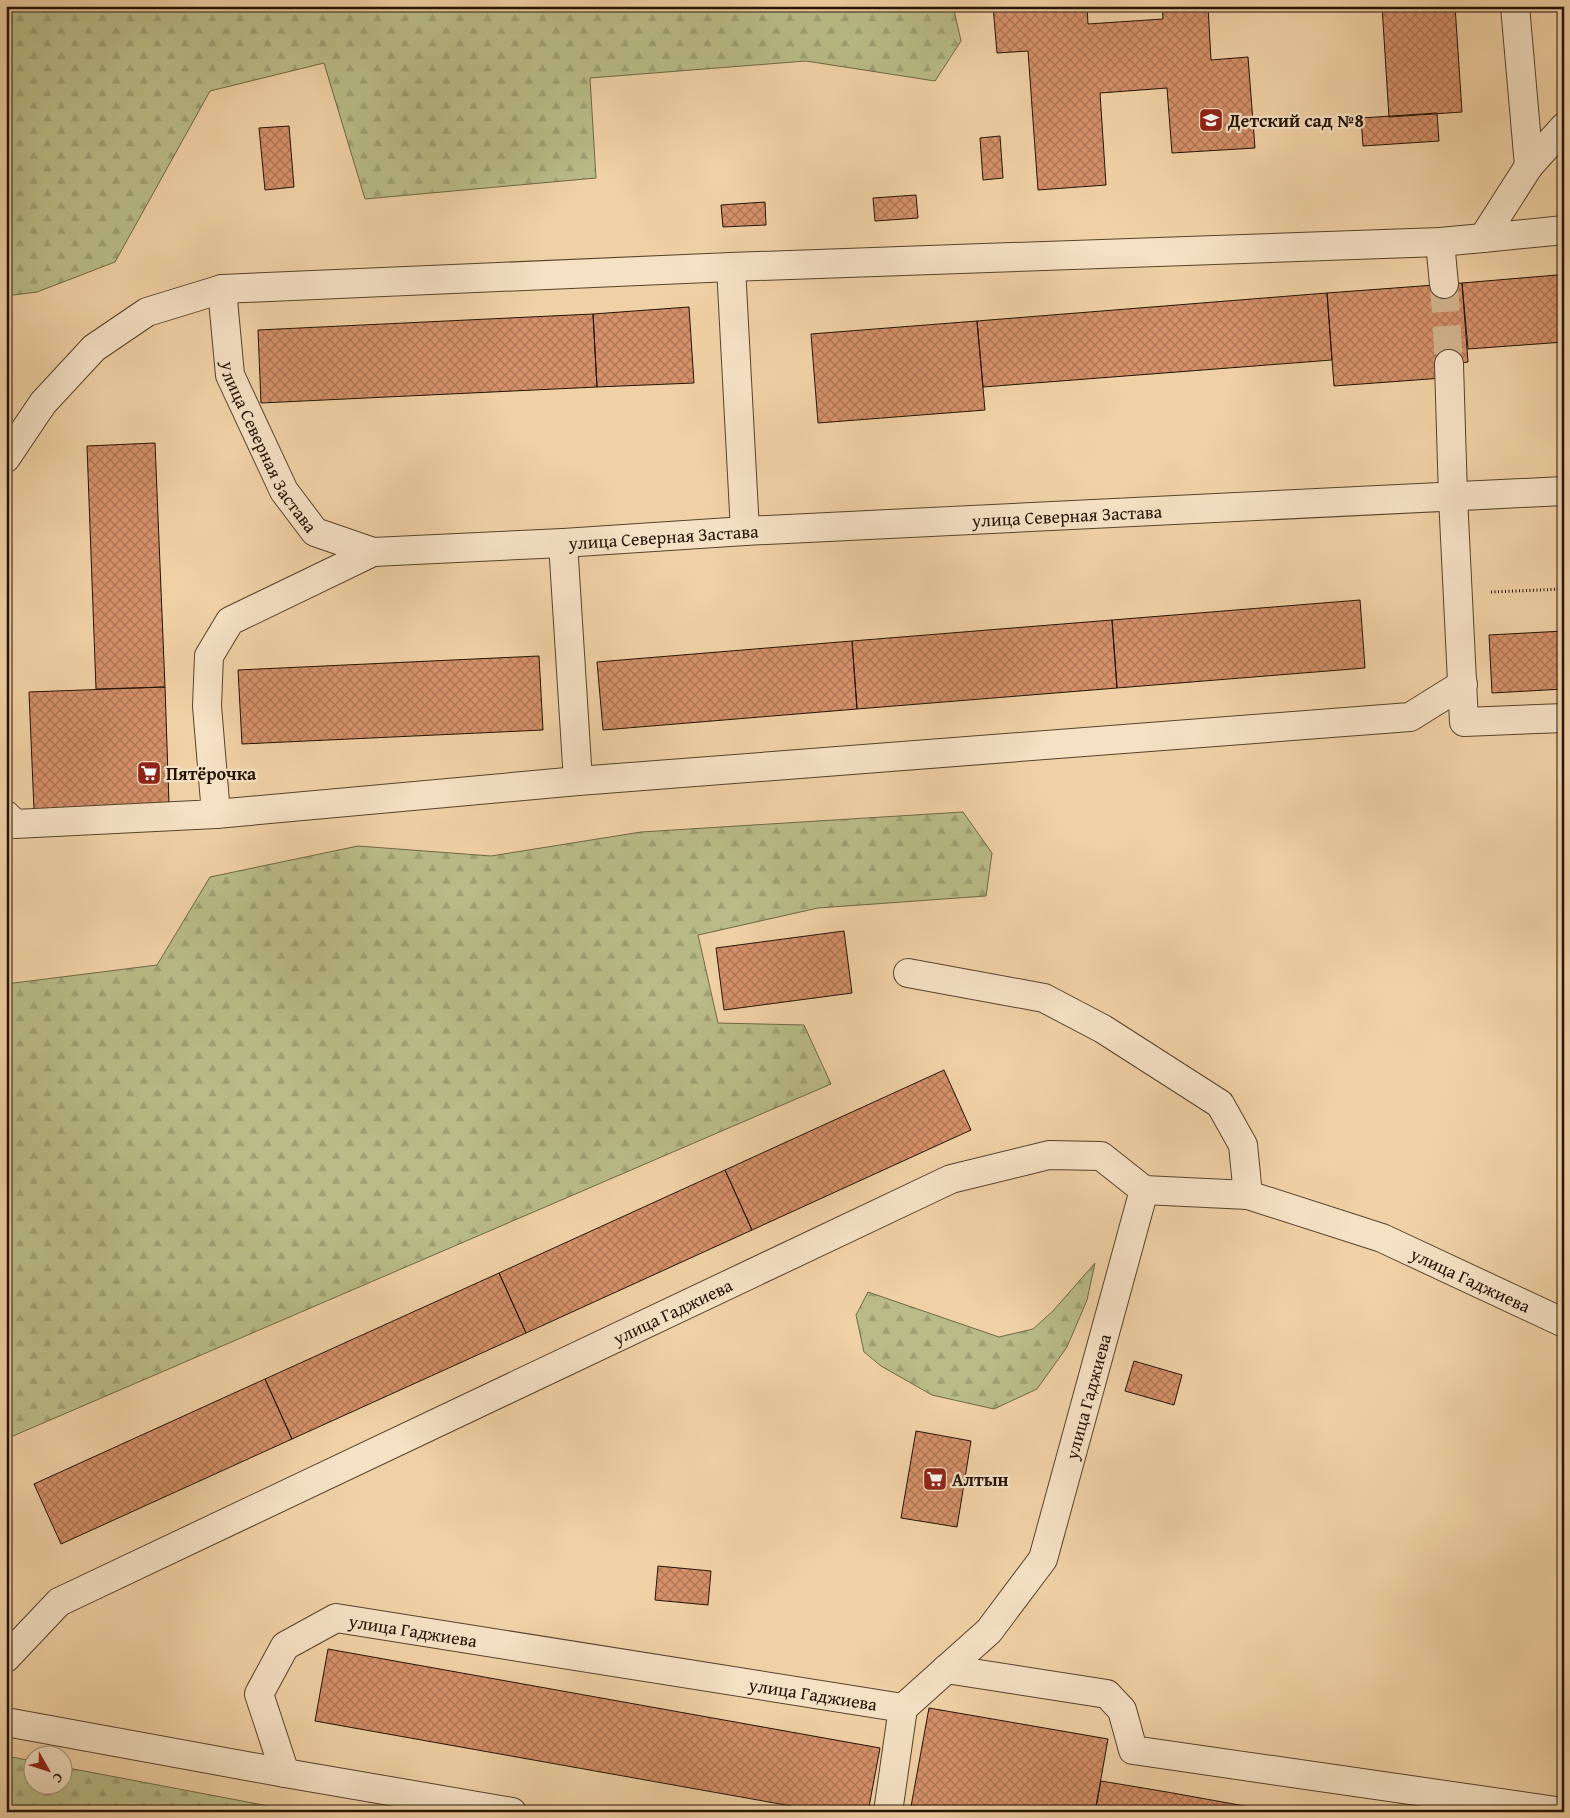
<svg xmlns="http://www.w3.org/2000/svg" width="1570" height="1818" viewBox="0 0 1570 1818" font-family="'Gentium Book Plus',serif">
	<defs>
		<pattern id="forest-firs" width="22" height="20" patternUnits="userSpaceOnUse" patternTransform="scale(1.25)"><rect width="22" height="20" fill="#b9bc87"/><path d="M5 1l3.5 6h-7zM16 11l3.5 6h-7z" fill="#9fa173"/></pattern>
		<pattern id="building-cross-hatch" width="8" height="8" patternUnits="userSpaceOnUse" patternTransform="scale(1.25)"><rect width="8" height="8" fill="#d6916a"/><path d="M0 0l8 8M0 8l8-8" fill="none" stroke="#ad7555"/></pattern>
	</defs>
	<rect width="100%" height="100%" fill="#f0d1a5"/>
	<filter id="stains"><feTurbulence type="fractalNoise" baseFrequency=".004" numOctaves="4"/><feColorMatrix values="0 0 0 0 .2 0 0 0 0 .09 0 0 0 0 .02 0 0 0 .5 -.17"/></filter>
	<radialGradient id="worn" r=".72"><stop offset=".6" stop-color="#630" stop-opacity="0"/><stop offset="1" stop-color="#630" stop-opacity=".3"/></radialGradient>
	<path fill="url(#forest-firs)" stroke="#6e6846" d="M6,6H953L961,41L935,81L806,61L590,78L596,178L365,199L324,63L210,91L115,262L37,292L6,296Z
		M963,812L992,853L986,896L818,908L698,935L718,1023L804,1025L831,1084L6,1439V984L157,965L210,877L358,846L491,856L641,832Z
		M1095,1263L1087,1300L1067,1347L1037,1389L994,1409L932,1395L881,1366L864,1352L856,1315L868,1292L999,1337L1033,1329L1053,1311Z
		M6,1756L32,1761V1786H62L63,1767L300,1812H6Z"/>
	<path fill="url(#building-cross-hatch)" stroke="#231306" d="M993,6H1087L1088,24L1163,19L1162,6H1208L1211,60L1248,57L1255,148L1172,153L1167,88L1100,93L1106,185L1038,190L1028,51L997,53Z
		M1382,6H1455L1462,112L1389,117Z
		M1437,113L1439,141L1363,146L1361,118Z
		M289,126L294,187L265,190L259,128Z
		M1000,136L1003,178L983,180L980,138Z
		M916,195L918,218L875,221L873,198Z
		M765,202L766,225L723,227L721,205Z
		M1557,275H1564V342L1468,349L1462,283Z
		M1462,283L1468,362L1442,365L1443,378L1334,386L1327,293Z
		M1327,293L1332,360L983,387L977,321Z
		M689,307L694,383L597,387L593,314Z
		M593,314L597,387L261,403L258,330Z
		M977,321L985,410L818,423L811,334Z
		M155,443L165,687L96,689L87,446Z
		M1360,600L1365,668L1117,688L1112,620Z
		M1112,620L1117,688L857,709L852,641Z
		M1564,631V689L1492,693L1489,635Z
		M852,641L857,709L603,730L597,662Z
		M539,656L543,730L242,744L238,670Z
		M165,687L169,804L34,810L29,692Z
		M844,931L852,993L724,1010L716,948Z
		M944,1070L971,1130L752,1230L725,1170Z
		M725,1170L752,1230L526,1333L499,1273Z
		M499,1273L526,1333L292,1439L265,1379Z
		M1134,1361L1182,1375L1174,1405L1125,1391Z
		M265,1379L292,1439L61,1544L34,1484Z
		M916,1431L971,1441L957,1527L901,1518Z
		M658,1566L711,1571L708,1605L655,1600Z
		M328,1649L880,1748L868,1812H825L315,1721Z
		M929,1708L1108,1739L1095,1812H910Z
		M1101,1781L1167,1792L1278,1812H1095Z"/>
	<g fill="none" stroke-linecap="round" stroke-linejoin="round">
		<path stroke="#d1b48d" stroke-width="28" stroke-dasharray="28 14" stroke-linecap="butt" d="M1444,284L1449,364"/>
		<defs>
			<g id="minor">
				<path d="M1515,6L1529,166"/>
				<path d="M1564,127L1529,166L1483,238L1564,230"/>
				<path d="M1440,242L1444,284"/>
				<path d="M731,267L745,531"/>
				<path id="s1" d="M222,289L230,375L284,491L315,532L373,552L563,543L745,531L1564,491"/>
				<path d="M1449,364L1453,497L1464,722L1564,718"/>
				<path d="M6,458L43,403L94,348L147,312L222,289L731,267L1440,242L1483,238"/>
				<path d="M563,543L578,781"/>
				<path d="M216,814L578,781L1410,717L1463,684"/>
				<path d="M6,815L15,824L216,814L207,706L209,656L230,621L373,552"/>
				<path d="M908,973L1044,998L1103,1029L1220,1104L1243,1145L1248,1195"/>
				<path id="s2" d="M6,1658L59,1602L951,1179L1049,1155L1101,1156L1144,1190L1248,1195L1382,1238L1564,1323"/>
				<path d="M946,1669L1107,1694L1122,1710L1133,1750L1563,1812"/>
				<path d="M6,1722L285,1773L512,1812"/>
				<path id="s3" d="M285,1773L259,1694L285,1646L336,1618L903,1708L989,1631L1043,1559L1144,1190"/>
				<path d="M888,1812L903,1708"/>
			</g>
		</defs>
		<use href="#minor" stroke="#56422e" stroke-width="30"/>
		<path stroke="#231306" stroke-width="3" stroke-dasharray="1 2.5" stroke-linecap="butt" d="M1491,592L1564,589"/>
		<use href="#minor" stroke="#f5e1c4" stroke-width="28"/>
	</g>
	<defs>
		<symbol id="school-square" viewBox="-11 -11 22 22"><rect x="-9" y="-9" width="18" height="18" rx="4" fill="#8f2418" stroke="#f5e1c4"/><path d="M0-5L7-2L0 1L-7-2ZM-4 1L0 2.5L4 1V4Q0 6-4 4Z" fill="#fff"/></symbol>
		<symbol id="supermarket-square" viewBox="-11 -11 22 22"><rect x="-9" y="-9" width="18" height="18" rx="4" fill="#8f2418" stroke="#f5e1c4"/><path d="M-6-5.5h2.5l.6 2H6L4.5 2H-2.5L-4.4-4H-6ZM-1.5 3.2a1.3 1.3 0 1 0 .1 0ZM3 3.2a1.3 1.3 0 1 0 .1 0Z" fill="#fff"/></symbol>
	</defs>
	<g fill-rule="evenodd">
		<use href="#school-square" x="1197" y="106" width="28" height="28"/>
		<use href="#supermarket-square" x="135" y="759" width="28" height="28"/>
		<use href="#supermarket-square" x="921" y="1465" width="28" height="28"/>
	</g>
	<g text-anchor="middle" dominant-baseline="central" stroke-width="4.5" stroke-linejoin="round" paint-order="stroke">
		<g font-size="18" font-weight="bold" fill="#231306" stroke="#f5e1c4" text-anchor="start">
			<text x="1228" y="120">Детский сад №8</text>
			<text x="166" y="773">Пятёрочка</text>
			<text x="952" y="1479">Алтын</text>
		</g>
		<g font-size="18" fill="#231306" stroke="#f5e1c4">
			<text stroke="none"><textPath href="#s1" startOffset="168">улица Северная Застава</textPath></text>
			<text stroke="none"><textPath href="#s1" startOffset="1022">улица Северная Застава</textPath></text>
			<text stroke="none"><textPath href="#s1" startOffset="618">улица Северная Застава</textPath></text>
			<text stroke="none"><textPath href="#s2" startOffset="1615">улица Гаджиева</textPath></text>
			<text stroke="none"><textPath href="#s2" startOffset="756">улица Гаджиева</textPath></text>
			<text stroke="none"><textPath href="#s3" startOffset="1144">улица Гаджиева</textPath></text>
			<text stroke="none"><textPath href="#s3" startOffset="274">улица Гаджиева</textPath></text>
			<text stroke="none"><textPath href="#s3" startOffset="679">улица Гаджиева</textPath></text>
		</g>
	</g>
	<rect width="1570" height="1818" fill="none" stroke="#f0d1a5" stroke-width="25"/>
	<rect x="8" y="8" width="1555" height="1803" fill="none" stroke="#231306" stroke-width="2.5"/>
	<rect x="12" y="12" width="1545" height="1793" fill="none" stroke="#231306"/>
	<g transform="translate(48 1770) rotate(129)"><circle r="24" fill="#f5e1c4" stroke="#a18f78"/>
	<path d="M0-4L9 19L0 12L-9 19Z" fill="#8f2418"/>
	<text y="-8" font-size="14" font-weight="bold" text-anchor="middle" fill="#231306">С</text>
	</g>
	<rect width="100%" height="100%" filter="url(#stains)"/>
	<rect width="100%" height="100%" fill="url(#worn)"/>
</svg>
